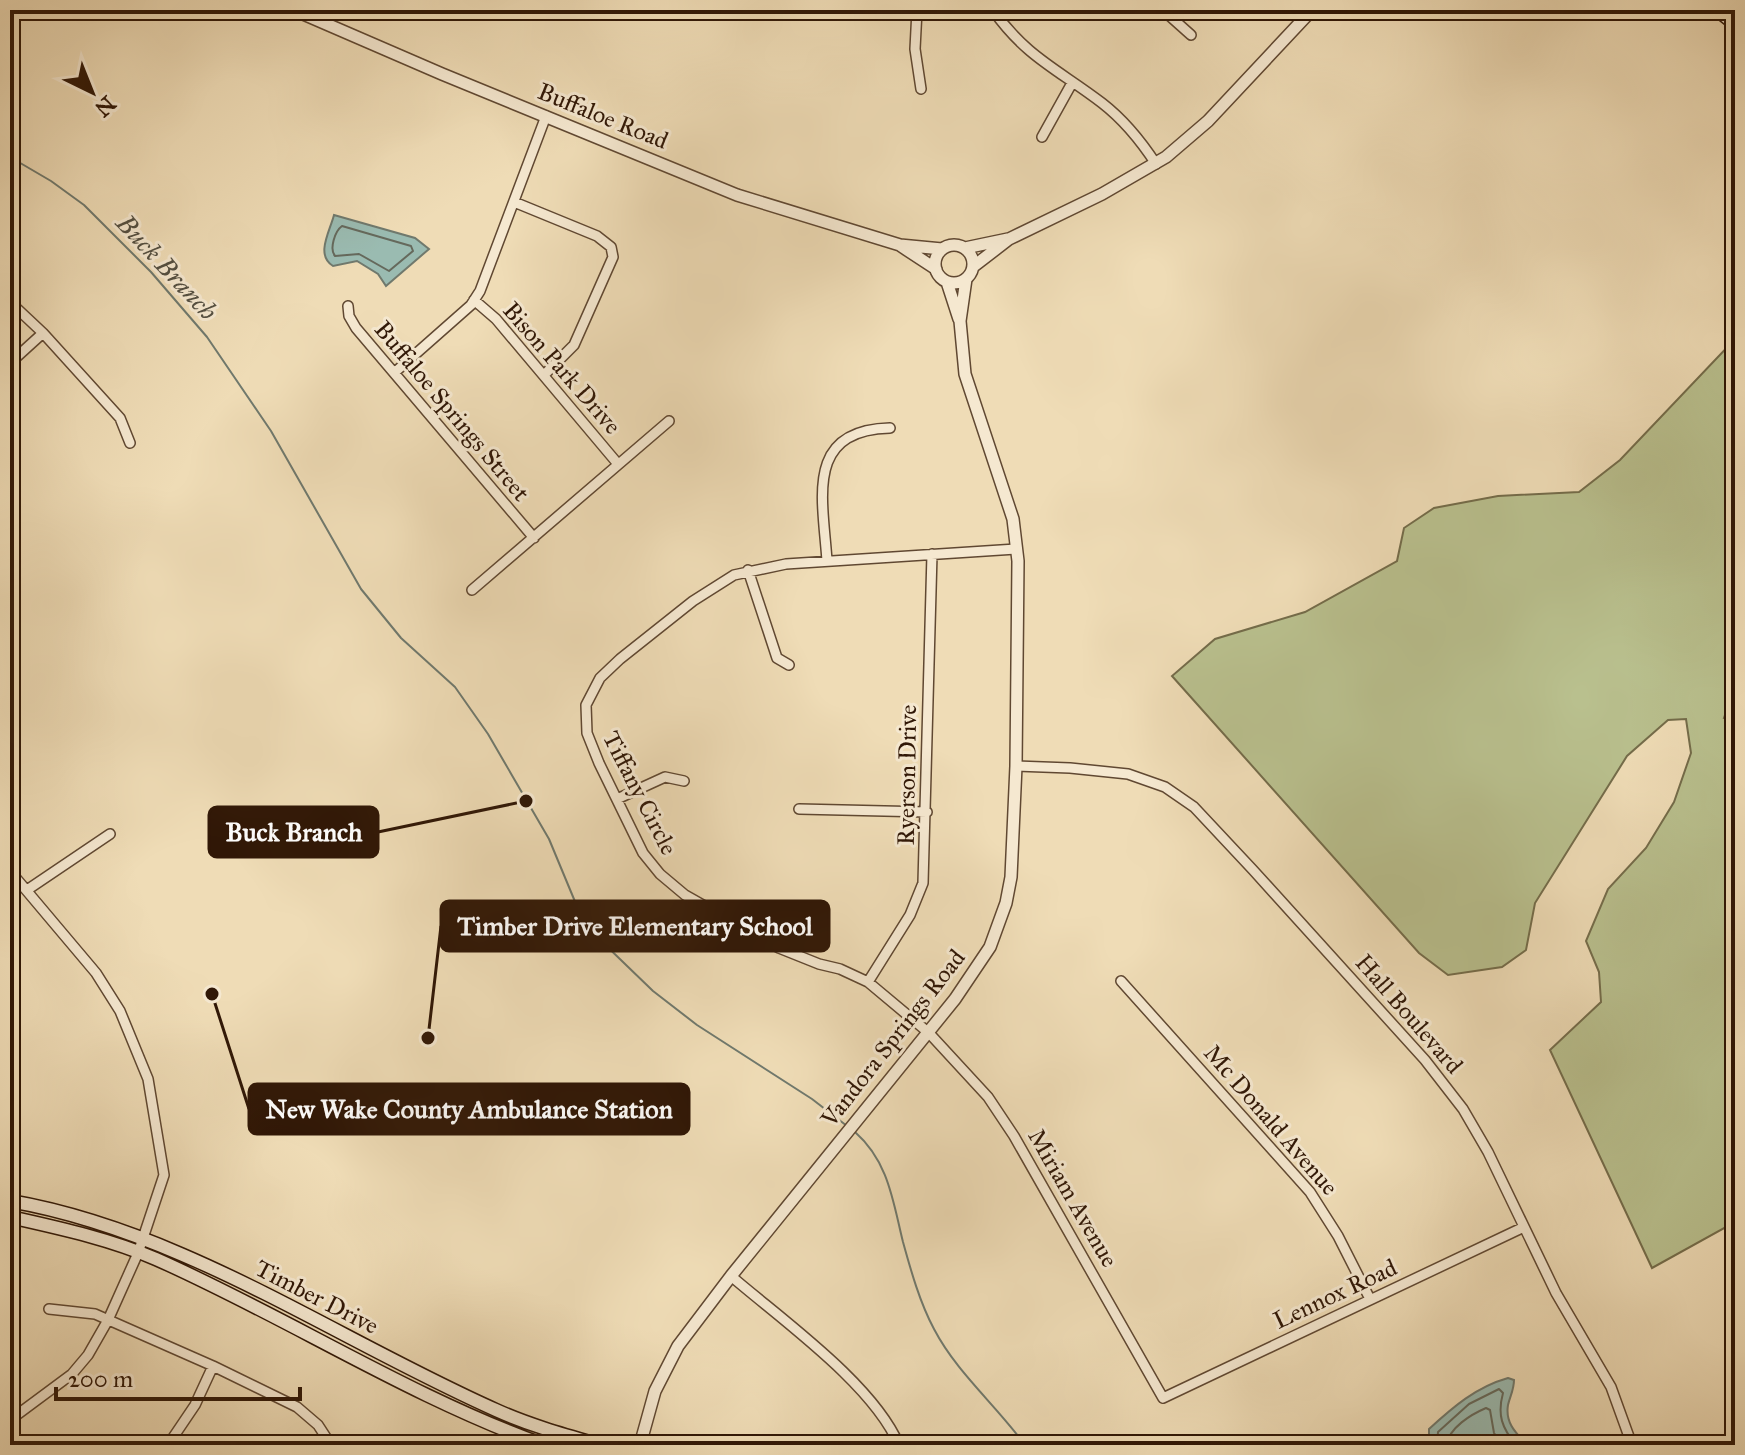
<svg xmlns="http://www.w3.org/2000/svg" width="1745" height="1455" viewBox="0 0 1745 1455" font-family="'IM FELL Great Primer',serif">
	<rect width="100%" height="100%" fill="#efdcb6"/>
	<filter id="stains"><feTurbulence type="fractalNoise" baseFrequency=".0025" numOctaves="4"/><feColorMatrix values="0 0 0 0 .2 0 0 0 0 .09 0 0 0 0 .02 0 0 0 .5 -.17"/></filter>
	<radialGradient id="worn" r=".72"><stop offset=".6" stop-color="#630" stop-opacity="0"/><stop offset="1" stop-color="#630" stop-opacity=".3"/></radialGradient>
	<path fill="#b9c08e" stroke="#746c4a" stroke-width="2" d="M1735,339V686L1724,718L1735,720V1216L1728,1226L1652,1268L1550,1050L1601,1002L1599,972L1586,941L1608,889L1646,848L1674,802L1691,753L1686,719L1668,720L1627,756L1535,903L1526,950L1502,967L1448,975L1419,953L1172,676L1215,639L1305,612L1397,561L1404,528L1434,508L1498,496L1579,492L1620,460Z"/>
	<path fill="#9abbb1" stroke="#70796d" stroke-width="2" d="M334,215L415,238L429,249L386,286L378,274L357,261L333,266C315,255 330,231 334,215Z
		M1508,1378L1514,1380C1514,1390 1510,1396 1508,1405C1505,1423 1516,1433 1527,1445H1429V1429C1453,1407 1476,1387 1508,1378Z"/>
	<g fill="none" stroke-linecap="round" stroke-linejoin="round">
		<path stroke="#65695c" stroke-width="2" d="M342,226L411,246L413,251L389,271L359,254L335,256C329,249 335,231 342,226Z
			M1437,1445L1438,1432L1469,1404L1499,1389L1503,1393C1497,1415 1502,1428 1516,1445
			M1447,1445C1448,1428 1472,1414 1486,1408L1490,1410L1494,1433L1503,1445"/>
		<path stroke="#70796d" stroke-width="2" d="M10,157L51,181L84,205L151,272L207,337L271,431L361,589L401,638L455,687L488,734L549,839L581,916L594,934L653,991L697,1025L812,1099L847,1126
			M855,1132C889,1162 893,1202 903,1242C911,1271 920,1303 934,1329C957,1373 996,1405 1025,1445"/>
		<defs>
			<path id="minor" d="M917,10L915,49L921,89
				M993,10C1026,57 1059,70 1102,103C1124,120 1141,141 1156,164
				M1163,10L1191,35
				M1042,137L1072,83
				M514,202L597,236L611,247L613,257L574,345L544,375
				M474,300L496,319L618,464
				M10,302L43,333L120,418L130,443
				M348,306L349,316L356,328L534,538
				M10,363L43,333
				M394,373L471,305L480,291L546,116
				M1016,549L786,564L734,575L693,601L620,659L600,678L586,705L587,733L599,763L643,853L660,874L685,895L779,948L819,964L840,969L868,982L929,1033L988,1097L1014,1136L1163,1398L1524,1227
				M827,561C823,499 804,430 890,428
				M748,570L777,658L789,665
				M472,590L669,421
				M1016,766L1070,768L1128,774L1165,787L1194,807L1253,870L1425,1060L1463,1109L1488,1152L1556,1293L1611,1387L1632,1445
				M617,799L665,777L684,781
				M799,809L927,812
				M10,871L96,973L120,1011L148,1079L164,1175L138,1253L108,1320L88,1355L72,1374L10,1420
				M27,890L110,834
				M1121,981L1310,1192L1338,1236L1370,1299
				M868,982L910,915L923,883L932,554
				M731,1276C782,1320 873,1384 899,1445
				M49,1309L95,1314L213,1366L297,1407L318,1425L331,1445
				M168,1445L195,1405L213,1366"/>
			<path id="tertiary" d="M294,10L442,74L737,195L900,245L942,249
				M935 264a19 19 0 1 1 38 0a19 19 0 1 1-38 0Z
				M901,246L936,269
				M965,248L1008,239
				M974,266L1009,239L1102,194L1166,157L1208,121L1312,10
				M947,282L959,319
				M640,1445L655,1391L678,1346L731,1276L955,999L990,947L1006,903L1011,877L1016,766L1018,561L1013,519L965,374L960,321L966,279"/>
			<path id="secondary" d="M1717,10L1735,24
				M10,1201C184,1231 336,1339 496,1410C529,1425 565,1435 600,1445
				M10,1217C59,1228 110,1239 156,1259C287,1317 408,1396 544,1445"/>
		</defs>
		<use href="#minor" stroke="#604832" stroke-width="12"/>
		<use href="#tertiary" stroke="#604832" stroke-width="14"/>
		<use href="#secondary" stroke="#301706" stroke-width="15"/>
		<use href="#minor" stroke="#f5e8d0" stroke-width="9"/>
		<use href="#tertiary" stroke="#f5e8d0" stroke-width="11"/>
		<use href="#secondary" stroke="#f5e8d0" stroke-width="12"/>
	</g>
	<g text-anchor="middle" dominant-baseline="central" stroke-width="6" stroke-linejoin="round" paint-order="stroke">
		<g font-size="24" fill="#301706" stroke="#f5e8d0">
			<text transform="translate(603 116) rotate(22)">Buffaloe Road</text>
			<text transform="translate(562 368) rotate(49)">Bison Park Drive</text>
			<text transform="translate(452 411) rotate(50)">Buffaloe Springs Street</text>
			<text transform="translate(907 775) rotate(-89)">Ryerson Drive</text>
			<text transform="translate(640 793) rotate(63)">Tiffany Circle</text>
			<text transform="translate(1409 1014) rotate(49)">Hall Boulevard</text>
			<text transform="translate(893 1038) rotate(-52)">Vandora Springs Road</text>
			<text transform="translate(1271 1120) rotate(49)">Mc Donald Avenue</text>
			<text transform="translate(1073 1198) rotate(60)">Miriam Avenue</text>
			<text transform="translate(1335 1294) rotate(-25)">Lennox Road</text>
			<text transform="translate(317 1297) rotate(27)">Timber Drive</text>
		</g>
		<g font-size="26" font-style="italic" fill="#555042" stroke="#f5e8d0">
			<text transform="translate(167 267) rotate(47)">Buck Branch</text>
		</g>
	</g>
	<path fill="none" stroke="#301706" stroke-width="3" d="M526 801L378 832M428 1038L441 926M212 994L249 1109"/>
	<g fill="#301706" stroke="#f5e8d0" stroke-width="3">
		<circle cx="526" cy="801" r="8"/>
		<circle cx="428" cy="1038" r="8"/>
		<circle cx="212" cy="994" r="8"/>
	</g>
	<g fill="#301706" stroke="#301706" stroke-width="3">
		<rect x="209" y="807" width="169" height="50" rx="8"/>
		<rect x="441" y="901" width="388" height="50" rx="8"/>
		<rect x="249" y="1084" width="440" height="50" rx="8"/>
	</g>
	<g font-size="26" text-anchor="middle" font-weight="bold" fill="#fff">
		<text x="294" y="841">Buck Branch</text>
		<text x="635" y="935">Timber Drive Elementary School</text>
		<text x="469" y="1118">New Wake County Ambulance Station</text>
	</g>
	<rect width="1745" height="1455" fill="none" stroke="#efdcb6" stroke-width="40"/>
	<rect x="12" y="12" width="1721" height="1431" fill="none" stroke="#301706" stroke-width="4"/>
	<rect x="20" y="20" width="1705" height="1415" fill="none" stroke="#301706" stroke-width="2"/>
	<g transform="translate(92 92) rotate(137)" stroke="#f5e8d0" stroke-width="6" paint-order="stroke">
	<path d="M0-6L14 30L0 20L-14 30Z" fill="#301706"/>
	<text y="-12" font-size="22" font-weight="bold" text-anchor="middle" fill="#301706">N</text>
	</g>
	<path d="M56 1387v12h244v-12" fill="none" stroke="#301706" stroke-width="4"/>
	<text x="68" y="1387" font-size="24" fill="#301706" stroke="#f5e8d0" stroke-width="6" paint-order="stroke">200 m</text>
	<rect width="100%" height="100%" filter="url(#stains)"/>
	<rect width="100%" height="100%" fill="url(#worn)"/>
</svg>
